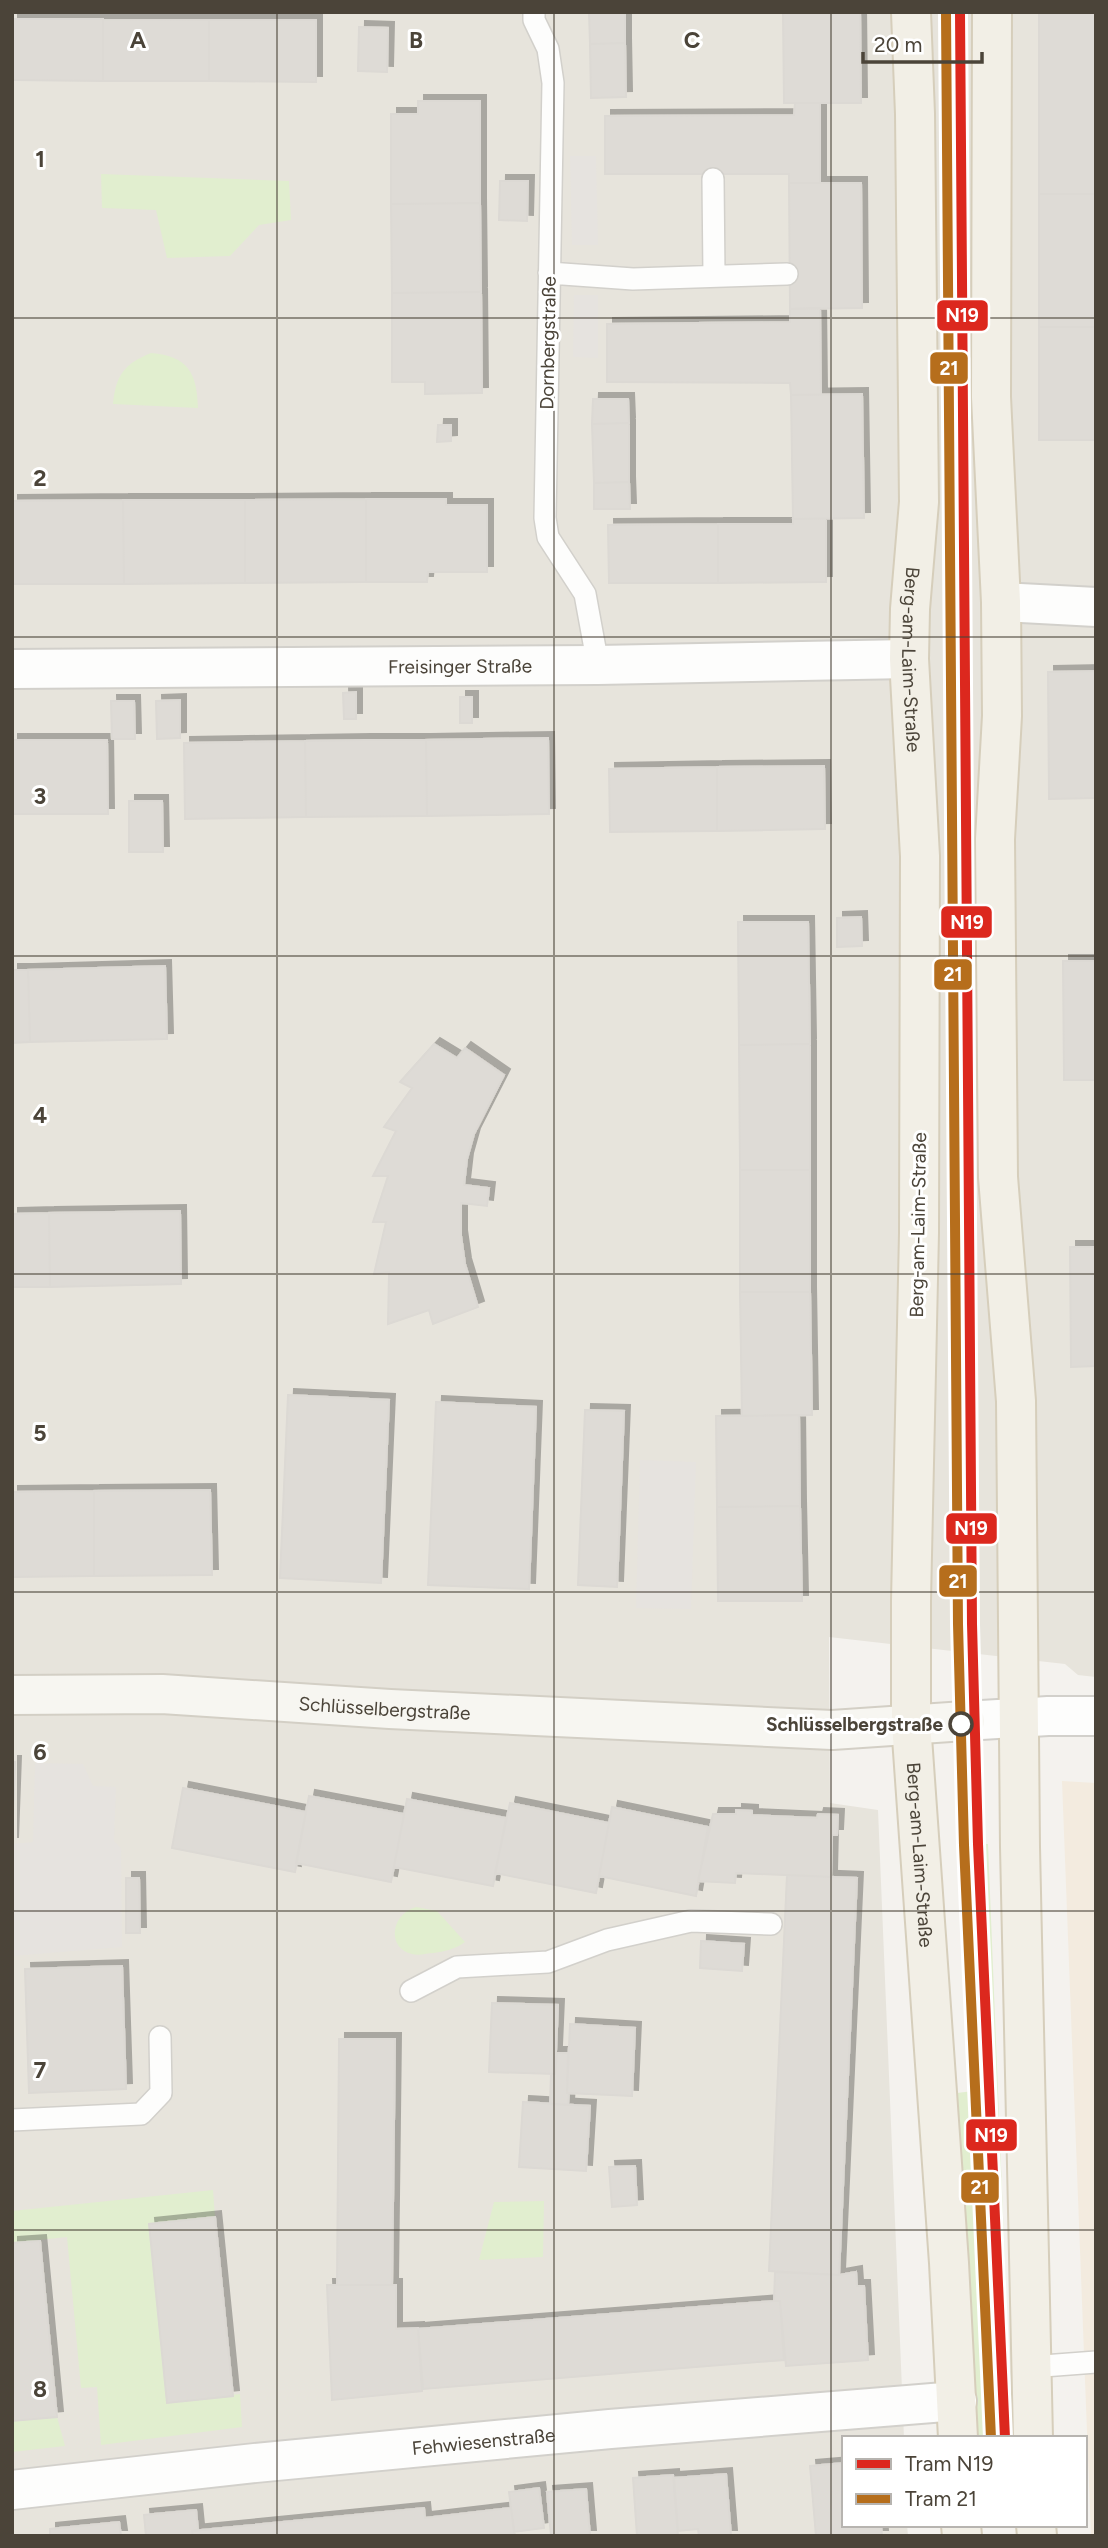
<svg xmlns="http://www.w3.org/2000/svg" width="1108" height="2548" viewBox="0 0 1108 2548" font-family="Figtree,sans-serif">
	<defs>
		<filter id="shadow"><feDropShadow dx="6" dy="-6" stdDeviation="0" flood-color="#0004"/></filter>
	</defs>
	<rect width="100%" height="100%" fill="#f4f2ee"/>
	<path fill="#e7e4dc" d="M12,12H1096V1677L1078,1675L1065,1664L829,1637L830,1803L878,1810L904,2438H844V2525H907L908,2536H12Z"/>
	<path fill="#f3ebdf" d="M1062,1781L1096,1783V2536H1091Z"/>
	<path fill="#e1eecf" d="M101,174L289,181L291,220L259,225L230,256L167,258L156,210L102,208Z
		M151,353C188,356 197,373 198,408L113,404C116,375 124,364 151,353Z
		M971,1844H988L1012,2438H975L957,2093L981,2090Z
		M416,1907L437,1911L465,1942C455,1949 446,1951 434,1953C427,1953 420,1956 412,1954C386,1948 391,1914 416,1907Z
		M213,2190L215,2217L149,2225L167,2402L240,2394L242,2427L101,2445L97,2387L81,2388L67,2237L12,2243V2211Z
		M544,2201L543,2257L479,2260L494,2202Z
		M57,2417L65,2446L12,2452V2421Z"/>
	<path fill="#e6e3df" d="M570,156H596L598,245H572Z
		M574,295H598V358L573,357Z
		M640,1460L696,1462L691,1609L636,1608Z
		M35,1763L83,1764L93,1786L116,1787L114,1841L121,1848L122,1947L12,1956V1844L33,1842Z"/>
	<path fill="#dedbd6" stroke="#dcd9d4" stroke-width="2" filter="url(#shadow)" d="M589,12H625V43L590,44Z
		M783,12H860L861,103H784Z
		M1039,12H1096V194H1039Z
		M12,19H103V81L12,80Z
		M103,19L209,20V81H103Z
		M209,20H316V82L209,81Z
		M359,27L388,28L387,72L358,71Z
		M625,43L626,97L591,98L590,44Z
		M418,101H480V203L391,204V114H418Z
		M795,103H820V183H789V174H605V116L794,115Z
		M500,181H528L527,221L499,220Z
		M789,183H861L862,308L790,309Z
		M1039,194H1096V327H1039Z
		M480,203L481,292L392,293L391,204Z
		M481,292L482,393L425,394V382H392V293Z
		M820,308L821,395H791L790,383L607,382V324L790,322V309Z
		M1039,327H1096V440H1039Z
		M862,394L864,518L793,519L791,395Z
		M593,399H628L629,423L592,424Z
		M629,423V482L594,483L592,424Z
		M438,425H451V441L437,442Z
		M629,482L630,509H594V483Z
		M366,499H446V505H487V572H428L427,582H366Z
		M366,499V582L245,583V500Z
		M123,500H245V583L124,584Z
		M123,500L124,584H12V501Z
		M793,519H826V582L718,583V524H793Z
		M718,524V583H609L608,525Z
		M1096,671V798L1049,799L1048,672Z
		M356,692V719H344L343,693Z
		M460,697H472V723H460Z
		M180,700V738L157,739L156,701Z
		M111,701H134L135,739H112Z
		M548,738L549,814L427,816L426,740Z
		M12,740H107L108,814H12Z
		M365,740H426L427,816L306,817L305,741Z
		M305,741L306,817L185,819L184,743Z
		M824,766L825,829L717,831V767Z
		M717,767V831L610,832L609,769Z
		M129,801H162L163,852H129Z
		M861,917L862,946L837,947V918Z
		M738,922H808L810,1044L739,1045Z
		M1063,961H1096V1080H1064Z
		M165,966L167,1039L30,1042L28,970Z
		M12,970H28L30,1042L12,1043Z
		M434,1044L457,1058L465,1048L504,1075L474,1134L467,1159L464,1185L489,1188L487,1206L461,1203V1236L465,1264L478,1307L433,1324L429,1310L388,1324L389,1272L374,1274L386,1222H373L388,1176H373L396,1131L384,1127L412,1088L400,1082Z
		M810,1044V1170H740L739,1045Z
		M740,1170H810V1292H740Z
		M180,1211L181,1284L50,1287L49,1213Z
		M49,1213L50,1287H12V1214Z
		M1070,1247H1096V1366L1071,1367Z
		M740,1292H810L812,1415L742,1416Z
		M288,1395L389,1400L381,1583L280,1578Z
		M436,1402L536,1407L529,1589L428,1585Z
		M585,1410L624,1411L617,1587L578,1585Z
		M799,1415L800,1506L717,1507L716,1416Z
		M210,1490L212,1575L94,1576V1491Z
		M94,1491V1576L12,1577V1492Z
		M800,1506L802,1601H718L717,1507Z
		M12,1762H15L12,1844Z
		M183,1788L306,1812L295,1872L172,1848Z
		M309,1796L404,1814L391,1882L296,1863Z
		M407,1799L506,1818L493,1886L394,1867Z
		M510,1803L609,1823L596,1893L495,1873Z
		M612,1807L708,1827L696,1896L599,1876Z
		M736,1810L752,1811V1815L817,1818L818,1814L838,1815L837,1835H832L831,1877L736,1873L735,1883L698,1881L713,1814H736Z
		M787,1875L857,1878L839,2275L769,2271Z
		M126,1878H139L140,1933H126Z
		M701,1941L744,1944L742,1971L700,1968Z
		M122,1966L126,2089L29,2093L25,1969Z
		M492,2003L558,2005L555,2074L489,2072Z
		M570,2024L635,2028L632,2096L567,2093Z
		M339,2039H395L392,2285H337Z
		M557,2053H568L567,2093H569L568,2105L550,2104L551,2074H555Z
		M523,2102L590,2106L586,2171L519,2167Z
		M635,2166L637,2205L612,2207L609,2167Z
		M215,2217L233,2396L167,2403L149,2224Z
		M40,2241L57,2417L12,2421V2243Z
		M775,2272L839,2275L856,2272L857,2286H864L868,2360L786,2366L780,2301H774Z
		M327,2285H396V2329L418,2328L422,2391L332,2400Z
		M774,2301H780L784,2360L423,2389L418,2329Z
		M844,2463V2525H881L882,2536H816L810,2466Z
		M726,2474L731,2536H699L698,2529L678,2531L674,2478Z
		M673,2475L678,2536H637L633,2478Z
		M539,2488L544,2528L514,2532L509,2492Z
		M586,2489L590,2536H551L547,2492Z
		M424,2508L425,2518L511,2508L515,2536H193L192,2531Z
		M196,2510L198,2530L192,2531L193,2536H146L144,2515Z
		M119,2522L121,2536H50V2529Z"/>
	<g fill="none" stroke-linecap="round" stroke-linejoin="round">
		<defs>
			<path id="lane" d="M534,12V20L548,49L553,83L545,518L548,537L585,594L598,665
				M713,179L714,275
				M549,273L633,279L787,274
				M411,1991L457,1967L548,1962L607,1940L691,1921L771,1924
				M12,2120L141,2114L161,2093L160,2037
				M1030,2367L1096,2362"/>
			<g id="street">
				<path d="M1001,602L1096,607"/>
				<path id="s1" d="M12,669L598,665L909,659"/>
				<path d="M965,1721L1048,1716H1096"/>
				<path id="s2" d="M12,2490L255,2463L610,2429L957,2401"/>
			</g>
			<g id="secondary">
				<path id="s3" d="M12,1695L162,1694L390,1709L832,1730L965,1721"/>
			</g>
			<g id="primary">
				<path id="s4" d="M911,12L915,114L919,502L910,609L909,659L920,856L919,1233L911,1601V1723L949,2263L958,2438"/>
				<path d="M992,12L991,397L1001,602L1002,716L995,839L998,1177L1016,1401L1020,1847L1033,2438"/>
				<path d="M961,2525L962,2536"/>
				<path d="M1036,2525L1037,2536"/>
			</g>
		</defs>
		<use href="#lane" stroke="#d2d0cb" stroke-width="24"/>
		<use href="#street" stroke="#d2d0cb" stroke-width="42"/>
		<use href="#secondary" stroke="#d3cfc5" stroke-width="42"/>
		<use href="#primary" stroke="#d6cebb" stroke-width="42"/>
		<use href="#lane" stroke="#fdfdfc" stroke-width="21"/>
		<use href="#street" stroke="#fdfdfc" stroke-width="38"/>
		<use href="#secondary" stroke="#f7f6f1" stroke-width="38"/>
		<use href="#primary" stroke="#f2efe6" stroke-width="38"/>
		<defs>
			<path id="tram-1" d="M960,12L972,1624L978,1844L1005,2438"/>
			<path id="tram-2" d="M946,12L958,1624L964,1845L991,2438"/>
		</defs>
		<use href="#tram-1" stroke="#fff" stroke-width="16"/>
		<use href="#tram-2" stroke="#fff" stroke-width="16"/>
		<use href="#tram-1" stroke="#dc281e" stroke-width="10"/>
		<use href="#tram-2" stroke="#b66e1c" stroke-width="10"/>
	</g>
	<path fill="none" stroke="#4b4439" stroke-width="2" stroke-opacity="0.55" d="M277,12V2536M554,12V2536M831,12V2536M12,318H1096M12,637H1096M12,956H1096M12,1274H1096M12,1592H1096M12,1911H1096M12,2230H1096"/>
	<circle fill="#fff" stroke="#4b4439" stroke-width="3.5" cx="961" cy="1724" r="11"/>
	<g text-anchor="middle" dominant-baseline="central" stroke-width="6" stroke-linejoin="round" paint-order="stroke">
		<g font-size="19" fill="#4b4439" stroke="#fff">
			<text transform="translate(548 343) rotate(-89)">Dornbergstraße</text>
			<text stroke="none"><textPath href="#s4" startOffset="648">Berg-am-Laim-Straße</textPath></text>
			<text stroke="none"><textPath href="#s1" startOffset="448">Freisinger Straße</textPath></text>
			<text transform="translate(918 1225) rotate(-89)">Berg-am-Laim-Straße</text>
			<text stroke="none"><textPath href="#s3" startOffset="373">Schlüsselbergstraße</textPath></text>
			<text stroke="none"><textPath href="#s4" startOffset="1844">Berg-am-Laim-Straße</textPath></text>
			<text stroke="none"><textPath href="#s2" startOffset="474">Fehwiesenstraße</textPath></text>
		</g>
		<g font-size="19" font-weight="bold" fill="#4b4439" stroke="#fff" text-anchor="end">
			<text x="943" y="1724">Schlüsselbergstraße</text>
		</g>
	</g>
	<g font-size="23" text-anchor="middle" font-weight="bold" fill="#4b4439" stroke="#fff" stroke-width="6" stroke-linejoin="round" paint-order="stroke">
		<text x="138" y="48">A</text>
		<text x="416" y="48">B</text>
		<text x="692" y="48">C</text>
		<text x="40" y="167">1</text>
		<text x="40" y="486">2</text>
		<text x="40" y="804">3</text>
		<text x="40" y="1123">4</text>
		<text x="40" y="1441">5</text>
		<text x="40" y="1760">6</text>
		<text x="40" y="2078">7</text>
		<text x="40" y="2397">8</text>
	</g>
	<g stroke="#fff" stroke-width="2.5">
		<rect x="936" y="299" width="53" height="33" rx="7" fill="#dc281e"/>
		<rect x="929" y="351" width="40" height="34" rx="7" fill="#b66e1c"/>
		<rect x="940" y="905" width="53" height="34" rx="7" fill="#dc281e"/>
		<rect x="933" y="958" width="40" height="33" rx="7" fill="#b66e1c"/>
		<rect x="945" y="1512" width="53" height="33" rx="7" fill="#dc281e"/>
		<rect x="938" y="1564" width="40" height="34" rx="7" fill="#b66e1c"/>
		<rect x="965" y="2118" width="53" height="34" rx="7" fill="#dc281e"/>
		<rect x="960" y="2171" width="40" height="33" rx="7" fill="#b66e1c"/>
	</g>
	<g font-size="19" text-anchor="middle" font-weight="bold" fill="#fff">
		<text x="962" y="322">N19</text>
		<text x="949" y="375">21</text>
		<text x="967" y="929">N19</text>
		<text x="953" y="981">21</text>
		<text x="971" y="1535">N19</text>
		<text x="958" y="1588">21</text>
		<text x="991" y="2142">N19</text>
		<text x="980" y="2194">21</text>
	</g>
	<rect width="1108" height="2548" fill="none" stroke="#4b4439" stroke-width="28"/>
	<rect x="842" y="2436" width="245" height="91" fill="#ffffff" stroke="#b7b4b0" stroke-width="2"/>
	<rect x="856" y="2459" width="35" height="10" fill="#dc281e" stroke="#b7b4b0" stroke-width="2"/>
	<text x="905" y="2471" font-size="21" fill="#4b4439">Tram N19</text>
	<rect x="856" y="2494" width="35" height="10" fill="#b66e1c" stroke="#b7b4b0" stroke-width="2"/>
	<text x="905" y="2506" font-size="21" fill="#4b4439">Tram 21</text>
	<path d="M863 52v10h119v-10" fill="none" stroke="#4b4439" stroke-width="3.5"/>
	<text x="874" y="52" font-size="21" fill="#4b4439" stroke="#ffffff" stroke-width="5" paint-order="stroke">20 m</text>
</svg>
